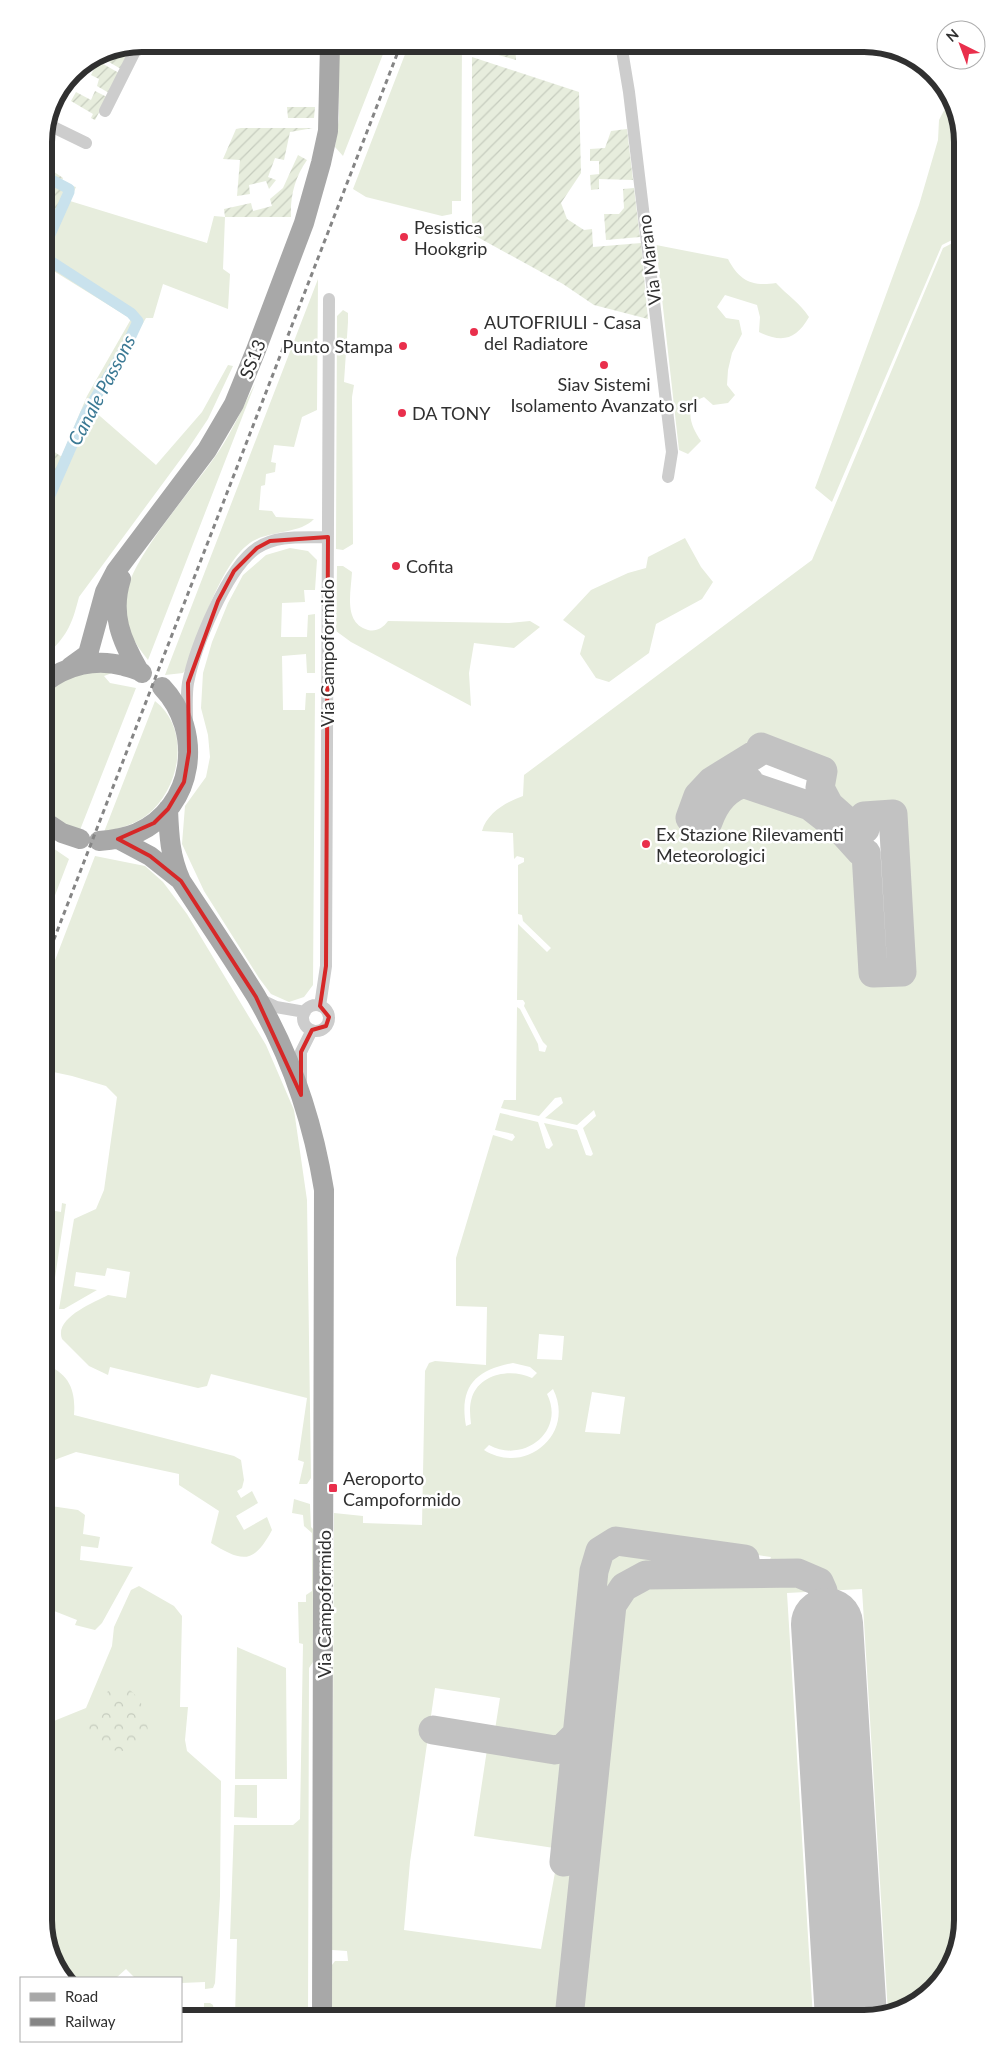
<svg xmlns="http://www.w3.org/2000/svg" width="1006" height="2062" viewBox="0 0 1006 2062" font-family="Lato,sans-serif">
	<defs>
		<pattern id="forest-crowns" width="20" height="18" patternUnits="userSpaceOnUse" patternTransform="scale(1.25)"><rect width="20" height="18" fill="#e7eddd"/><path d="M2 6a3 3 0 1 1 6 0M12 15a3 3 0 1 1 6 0" fill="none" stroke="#c6ccbe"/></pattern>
		<pattern id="garden-furrows" width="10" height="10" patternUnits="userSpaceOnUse" patternTransform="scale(1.25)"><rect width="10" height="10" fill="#e7eddd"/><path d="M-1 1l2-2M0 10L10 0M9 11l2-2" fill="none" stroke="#c6ccbe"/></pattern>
	</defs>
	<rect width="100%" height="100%" fill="#fff"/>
	<path fill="#e7eddd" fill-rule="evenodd" d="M338,44H387L343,156L335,147L339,118Z
		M409,44H462L461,201H452V214L442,216L366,197L353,189Z
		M950,99C969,123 962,202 962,235L942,245L832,502L815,488L919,205L938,140L939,120Z
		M69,185L76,187L70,201L207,243L214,216L225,217L223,269L230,274L228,309L163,284L153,318H146L93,410L156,465L202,412L228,365L233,366L208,419L186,452L79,597C71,628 67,635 44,658V498L87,396L131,319L44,265V235Z
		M962,238V1920L945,1975L901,2011L888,2013L862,1589L787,1593L813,2018H332V1965L335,1961H348L347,1951L332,1950L334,1513L363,1516V1523L422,1525L425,1371L429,1363L435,1361L486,1365L487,1307L456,1306V1258L493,1135L512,1141L515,1137L513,1134L495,1130L500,1113L538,1122L546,1148L549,1149L553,1145L544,1123L577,1130L586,1155L591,1156L593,1154L583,1128L596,1116L594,1110L577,1125L545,1118L563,1103L561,1097L555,1098L539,1116L501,1108L504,1100H516L517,1007L520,1009L538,1044L539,1051L545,1052L547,1046L543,1042L524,1006L525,1003L523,1000H517L518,924L547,952L551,948L523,921L522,915L518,914V865L524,862V858L517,856L514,859L513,833L482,831C487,813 506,802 523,796L524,775L812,560L943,248ZM761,747L823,771L820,788L829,805L856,829H865L864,816L892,814L902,972L873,973L866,853L861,852L842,831L810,806L748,785L749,781C727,788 716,800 708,822L690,818L698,796L712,781L759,752ZM539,1334L564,1336L562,1360L537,1359ZM513,1363L530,1367L537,1373L532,1378C512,1368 480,1373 472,1397C469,1406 470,1415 471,1424L466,1426C459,1387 475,1370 513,1363ZM553,1389C576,1434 525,1476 484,1450L489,1445C523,1464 566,1432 547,1394ZM592,1392L625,1397L620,1434L585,1432ZM613,1533L771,1557L767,1568L625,1548L610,1553L603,1567L569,1868L556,1867L541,1949L404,1930L410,1862L435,1688L500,1698L494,1736L562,1746L567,1743L572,1733L590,1548Z
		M656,245L728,259C739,280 751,287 776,283C787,295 800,303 809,317C796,340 782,343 759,332L760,317L757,305L725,295L717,307L726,318L739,320L742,334L732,353L728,370L727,385L735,395L728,403L713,405L704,397C682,405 691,427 701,441L688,454L679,450Z
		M318,279L317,410L302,417L294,447L274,445L271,462L276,463L275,472L266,474L265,485L261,486L259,510L272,511L276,517L314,519C301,533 274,531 257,539C223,553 198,636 186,669L183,673L165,675Z
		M343,310L348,313V322L344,382L354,385L352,397L353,544L343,550L336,549L337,316Z
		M255,384L148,660C131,639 123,624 126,597C129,559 196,486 219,451C233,430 243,406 255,384Z
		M685,538L701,567L713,582L702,599L656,624L649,653L609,682L596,678L580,654L585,636L563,620L591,590L628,573L646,568L648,557Z
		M290,548L308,551L317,560L315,590H304L305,602L282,603L281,637H307L308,615L315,614V673H307L306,654L282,656L283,710H305L306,693H315L313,985L304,997L289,1002L271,994L259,978L204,891L182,844L185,806L206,777L210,757L208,735L201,708L203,673L212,642L228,603L243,575L266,555Z
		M337,566H343L352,572C351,592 343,623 368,630C376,632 383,628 388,621L509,623L530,621L540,627L514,648L474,643L469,673L471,706L351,642L336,631Z
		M98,671L112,673L104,676L110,683L136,688L80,830L59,822L44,811V692L63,679Z
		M155,701C191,729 181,788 147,815C134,825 120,828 104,832Z
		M44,842L69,859L44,924Z
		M95,856L145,866L163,882L187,914L266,1045L294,1110L307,1200L311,1478L307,1484H299L304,1462L298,1460L307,1398L211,1374L207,1386L198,1388L110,1367L108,1375L89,1366L62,1339C54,1318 93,1303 108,1295L126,1298L130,1272L107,1268L105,1276L76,1272L74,1286L97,1290L64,1309H59L74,1219L96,1209L104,1190L117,1097L106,1086L72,1076L44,1070V989Z
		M62,1203L66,1204L49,1318L44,1332V1209L61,1212Z
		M44,1364C69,1373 76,1390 74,1415L234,1456L241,1460L244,1480L242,1488L237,1491L241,1498L252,1491L258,1503L236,1516L244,1530L267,1517L272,1530C253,1566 241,1561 211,1543L219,1511L179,1485V1474L76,1452L57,1459L44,1467Z
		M294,1499L310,1504L311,1527L313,1529V1662L309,1668L308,2018H235L237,1939H230L234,1825H293L300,1819L303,1644L299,1643L298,1602H306V1595L312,1591V1533L304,1526L303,1515L292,1513Z
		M44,1505L78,1510L85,1515L83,1534L100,1537L98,1548L81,1546L80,1560L133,1567L102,1623L95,1630L75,1625L77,1620L44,1607Z
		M139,1586L174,1606L182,1616L180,1707H188L185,1740L187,1751L221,1781L220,1896L215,1983L213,1988L205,1989V1982L181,1983V1978H135L126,1969L116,1978H69L51,1957L44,1919V1725L86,1708L112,1646L114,1627L131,1590Z
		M237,1647L286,1668L287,1779H235Z
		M488,1743L564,1754L569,1759V1777L560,1842L554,1848L474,1836Z
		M235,1785H257V1818L234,1817Z
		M204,2003H210L213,2005L215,2018H181V2010L204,2011Z"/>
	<path fill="url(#forest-crowns)" d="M124,1686C142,1697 146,1711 148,1732L127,1751L104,1750L88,1740V1724L108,1691Z"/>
	<path fill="url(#garden-furrows)" d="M462,44H515L516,60L462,45Z
		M133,46L121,69L102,58L105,51Z
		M472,57L579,92L581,173L561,203L567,219L584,230L592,229L593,247L641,243L648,319L594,305L563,284L472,234Z
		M98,61L119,73L109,93L97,86L99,79L91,75Z
		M95,91L107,97L95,120L91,118L93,114L71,101L76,92L91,100Z
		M287,107H315L314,118H288Z
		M241,128H313L290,132L284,160L275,158L268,177L276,180L269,189L266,181L249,185L250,194L237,196L240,160L223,159L236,129Z
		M627,129L633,180L599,179V189L591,190L590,175L599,174V161H590V149L605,148L611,131Z
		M298,155L307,160C295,177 290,196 291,217H225L224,209L251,203L253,211L272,206L270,199L283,188Z
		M44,165L63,178L62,181L69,185L53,217L44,212Z
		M634,188L640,237L606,240L604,214H619L624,208L623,189Z
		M44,445L62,457L44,498Z"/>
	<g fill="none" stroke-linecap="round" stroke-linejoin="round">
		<path stroke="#c9e2ed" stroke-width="11" d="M44,248L69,192V189L50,179
			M44,509L86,413L125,349L138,321L131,313L44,257"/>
		<path stroke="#c2c2c2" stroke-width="29" d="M761,747L823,771L820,788L829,805L856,829H865L864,816L893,814L902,972L873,973L866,853L861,852L842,831L810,806L748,785L749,781C727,788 716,800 708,822L690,818L698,796L712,781L759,752Z
			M433,1730L555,1750L563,1748L578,1733
			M564,1862L594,1571L600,1551L616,1541L745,1559
			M569,2018L612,1605L624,1587L646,1575L798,1573L819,1582L823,1591L827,1624"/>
		<path stroke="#c2c2c2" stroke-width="72" d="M827,1624L851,2018"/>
		<path stroke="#cdcdcd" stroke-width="12" d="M621,44L629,92L672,452L668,477
			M105,111L138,45
			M47,124L86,143
			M187,721C187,708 186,695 188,683C195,647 227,568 257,548C278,534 304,538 328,537
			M257,998L276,1007L305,1012
			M303 1018a13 13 0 1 1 26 0a13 13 0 1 1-26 0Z
			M320,1006L326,966L329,299
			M301,1083V1052L312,1030"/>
		<path stroke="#a8a8a8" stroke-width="20" d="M121,579C110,614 121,640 139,671
			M70,667L88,654L105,592L116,571L207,450L234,404L256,350L304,223L321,163L328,131L330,44
			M44,683C67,665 96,658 124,666C130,668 137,669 142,673
			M168,809C169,835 170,857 181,881C206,919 232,957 256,996C291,1056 313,1122 324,1190L322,2018
			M44,821L62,833L80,839
			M118,839L150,856L179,879
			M99,841C112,840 125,838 137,833C195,807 204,731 162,687"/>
		<path stroke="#858585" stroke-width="3" stroke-dasharray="5 4" stroke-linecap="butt" d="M44,965L401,44"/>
	</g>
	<path fill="none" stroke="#d62828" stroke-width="4" stroke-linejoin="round" d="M328,537L326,966L320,1006L329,1017L326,1026L312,1030L301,1052V1095L256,997L181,881L150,856L118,839L154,823L168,809L184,782L189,752L188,683L218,601L234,571L257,548L270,541Z"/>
	<g fill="#e92f4c" stroke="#fff" stroke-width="2">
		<circle cx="404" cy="237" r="5"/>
		<circle cx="474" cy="332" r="5"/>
		<circle cx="403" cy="346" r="5"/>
		<circle cx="604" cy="365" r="5"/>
		<circle cx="402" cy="413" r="5"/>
		<circle cx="396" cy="566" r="5"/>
		<circle cx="646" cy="844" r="5"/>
		<rect x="328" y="1483" width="10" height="10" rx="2.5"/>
	</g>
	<g text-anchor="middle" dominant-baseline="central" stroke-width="5" stroke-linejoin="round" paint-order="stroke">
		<g font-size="18" fill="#303030" stroke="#fff" text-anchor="start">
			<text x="414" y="227">Pesistica<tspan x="414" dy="21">Hookgrip</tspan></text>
			<text x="484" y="322">AUTOFRIULI - Casa<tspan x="484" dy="21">del Radiatore</tspan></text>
			<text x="393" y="346" text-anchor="end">Punto Stampa</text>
			<text x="604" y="384" text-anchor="middle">Siav Sistemi<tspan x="604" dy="21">Isolamento Avanzato srl</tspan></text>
			<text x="412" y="413">DA TONY</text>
			<text x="406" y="566">Cofita</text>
			<text x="656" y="834">Ex Stazione Rilevamenti<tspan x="656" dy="21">Meteorologici</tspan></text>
			<text x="343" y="1478">Aeroporto<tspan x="343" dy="21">Campoformido</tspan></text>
		</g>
		<g font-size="18" fill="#303030" stroke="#fff">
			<text transform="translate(649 260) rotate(-97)">Via Marano</text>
			<text transform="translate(252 359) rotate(-68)">SS13</text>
			<text transform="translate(327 653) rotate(-90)">Via Campoformido</text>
			<text transform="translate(324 1604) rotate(-90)">Via Campoformido</text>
		</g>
		<g font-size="19" font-style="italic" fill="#3b7994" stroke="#fff">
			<text transform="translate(101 390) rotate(-62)">Canale Passons</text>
		</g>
	</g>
	<path d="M0 0H1006V2062H0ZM142 52H864A90 90 0 0 1 954 142V1920A90 90 0 0 1 864 2010H142A90 90 0 0 1 52 1920V142A90 90 0 0 1 142 52Z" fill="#fff" fill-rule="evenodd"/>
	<path fill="none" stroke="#303030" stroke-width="6" d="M142 52H864A90 90 0 0 1 954 142V1920A90 90 0 0 1 864 2010H142A90 90 0 0 1 52 1920V142A90 90 0 0 1 142 52Z"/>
	<rect x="20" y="1977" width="162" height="65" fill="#ffffff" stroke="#acacac"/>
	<rect x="30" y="1993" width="25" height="8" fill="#a8a8a8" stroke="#acacac"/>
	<text x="65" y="2002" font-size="15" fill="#303030">Road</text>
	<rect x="30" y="2018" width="25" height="8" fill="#858585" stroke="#acacac"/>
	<text x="65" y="2027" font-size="15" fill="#303030">Railway</text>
	<g transform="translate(961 45) rotate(318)"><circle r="24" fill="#ffffff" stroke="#acacac"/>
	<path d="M0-4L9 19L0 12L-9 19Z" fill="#e92f4c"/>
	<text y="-8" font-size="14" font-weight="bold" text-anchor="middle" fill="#303030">N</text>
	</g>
</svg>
